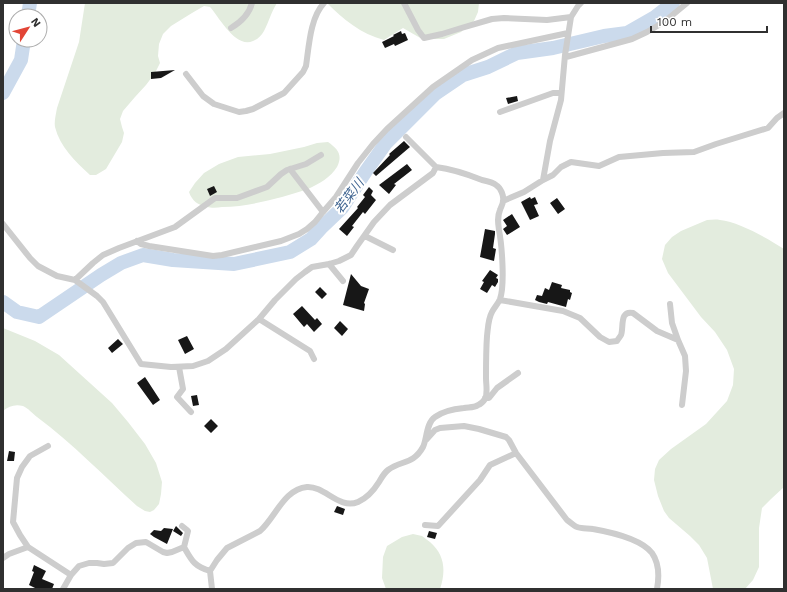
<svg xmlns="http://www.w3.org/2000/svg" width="787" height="592" viewBox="0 0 787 592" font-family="'Work Sans','Noto Sans JP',sans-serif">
	<rect width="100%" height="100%" fill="#fff"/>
	<path fill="#e3ecde" d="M85,3H277C271,12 269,22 264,31C261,36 258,39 253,41C236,49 219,17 210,7L204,6L192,13L171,26L163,34L159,44L158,56L160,63L155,73L146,85L135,97L123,111L120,119L122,127L124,133L122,142L106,169L96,175H90C75,161 60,147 55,127C54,121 56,114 57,108L79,42Z
		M327,3H479L478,12L474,21L461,32L444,39H422L403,28L384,40C361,34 343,19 327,3Z
		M328,142C338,149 343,155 337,167C331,177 319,184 308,189C300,192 291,194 282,197C262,202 243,207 222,207C217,208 211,208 207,207C198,205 192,201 189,192L195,183L204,173L219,164L238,157L270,154L304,147L317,143Z
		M707,220C711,220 715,219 720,220C739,222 767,238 784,249V487L771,499L762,508L759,528V567L753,580L745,589H713L707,558L699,545L690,536L669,518L664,511L658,496L654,480L655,469L659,460L671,449L706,424L727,401L733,385L734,369L727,350L715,332L701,317L668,273L662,259L665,245L672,237L681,231Z
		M3,328L35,341L59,355L112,403L128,422L145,444L156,463L162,482L161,494L159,504L154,510L150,512L145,511L137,506C104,476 73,444 37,417C33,414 28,408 23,406C15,404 9,406 3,411Z
		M413,534C416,535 419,535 422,536C425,538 427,540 430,542C445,555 446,571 440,589H386L382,578L383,557L387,546L402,537Z"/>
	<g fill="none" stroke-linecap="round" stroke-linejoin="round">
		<path stroke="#cbdaec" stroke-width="14" d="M28,16L30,3
			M3,93L21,60L24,40
			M3,302L17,312L39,317L101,275L121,263L143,255L173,260L234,264L290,252L311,239L321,228L342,208L366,171L386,143L435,94L463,75L488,67L517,53L553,48L604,36L627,33L655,17L673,3"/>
	</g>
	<path fill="#171717" d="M401,31L402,34L405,33L408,40L395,46L394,44L385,48L382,42L394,36L393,35Z
		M175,70L161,78L151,79V72Z
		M517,96L518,101L508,104L506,98Z
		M404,141L410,147L376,176L373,173L390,155L389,154Z
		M407,164L412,170L394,184L396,185L389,194L379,185Z
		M214,186L217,192L210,196L207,189Z
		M369,187L373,191L371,195L376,200L365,214L363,212L352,226L354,227L347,236L339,229L358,208L357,207L365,197L363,195Z
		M530,197L531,199L535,197L538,204L534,205L539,216L530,220L521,202Z
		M557,198L565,209L558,214L550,203Z
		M512,214L520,227L507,235L503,229L507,226L503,220Z
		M485,229L495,231V234L493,248L496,249L494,261L480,257Z
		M490,270L498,275L496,278L498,279V282L495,287L492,285L487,293L480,289L484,282L482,281Z
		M351,274L361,286L369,289L364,303L365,304L364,311L343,305Z
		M552,282L562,285L561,288L570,290V292L572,293L570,300L568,299L566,307L548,302L547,304L539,302L535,300L537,295L542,296L545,288L549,290Z
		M320,287L327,294L322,299L315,292Z
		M302,306L315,320L317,318L322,324L314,332L307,324L304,327L293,314Z
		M340,321L348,329L342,336L334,328Z
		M187,336L194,349L185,354L178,340Z
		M118,339L123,344L112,353L108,348Z
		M145,377L160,400L153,405L137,383Z
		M197,395L199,405L193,406L191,396Z
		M211,419L218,426L211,433L204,426Z
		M9,451L15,452L14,461H7Z
		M337,506L345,509L343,515L334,512Z
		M176,526L183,533L181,536L173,531Z
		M164,528L173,529L167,544L154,537L150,534L154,530L161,531Z
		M429,531L437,533L435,539L427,537Z
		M34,565L46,571L42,579L54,584L52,589H37L29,585L34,572L32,571Z"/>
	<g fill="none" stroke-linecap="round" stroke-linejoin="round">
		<path stroke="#cdcdcd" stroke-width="6" d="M404,3L418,30L424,38L442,34L458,29L492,19L504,18L547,20L571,17
			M231,28C241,22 249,15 252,3
			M566,57L632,39L647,32L664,22L687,3
			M186,74L203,96L214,104L239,112L246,111L253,109L284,93L303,72L306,66C309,46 310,18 324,3
			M500,112L553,93H561
			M406,137L436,167
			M290,169L323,212
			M543,180L550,141L561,100L565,55L571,17L578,6L581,3
			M503,201L524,192L543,180L553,175L561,167L571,162L599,166L619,157L663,153L694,152L716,144L768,128L777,118L784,113
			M3,224L30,258L38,266L57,276L75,280L97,296L103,302L141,364L171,367L193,366L208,361L226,349L259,319L275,300L296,279L305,272L312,267L329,264L339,261L351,255L357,246L374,222L390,205L433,173L436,167C452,169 467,174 482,180C487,181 493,182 496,185C501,188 504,196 503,201C503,204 501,207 500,210C497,217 498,223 499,230C502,246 505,285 500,299C498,304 494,308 492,312C488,319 488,328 487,336C486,350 486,364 486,378C486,385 488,393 485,399C483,402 481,404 478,405C474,408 468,407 464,408C454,409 443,411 435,417C426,423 427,439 423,447C413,465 401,460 388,470C384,473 382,477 379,482C374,490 367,498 358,502C339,510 325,486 307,487C284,489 275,518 260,531L227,548L217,560L210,571L212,589
			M365,236L393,250
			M137,241L141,244L149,246L213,256L222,255L281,241L299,234L307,229L315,222L323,212L336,197L358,163L373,144L387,129L433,87L472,60L498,48L568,33
			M329,264L343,281
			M75,280L93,263L103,255L119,248L175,227L215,198H237L267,187L281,174L287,170L306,164L321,155
			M500,300L563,311L580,318L600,337L609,342L617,341C618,339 620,337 621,335C624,328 619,310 633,313L657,331L678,340
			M670,304L672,323L678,340L685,356L686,371L682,405
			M259,319L310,351L314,359
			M179,367L183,389L177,397L191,412
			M485,398H489L497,388L518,373
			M426,440L435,430L440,428L464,426L479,429L506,437L509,440L516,453L567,520C570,522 574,526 577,527C582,529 588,528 593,529C610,532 641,539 652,553C659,563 659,578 657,589
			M425,525L438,526L480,480L490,465L516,453
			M182,526L187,530L188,531L184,547
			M28,547L20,535L13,522L17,478L22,467L30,456L48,446
			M3,558L9,554L28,547L71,575
			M63,589L71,575L79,566L89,563H97L104,564L113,563L128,548L136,543L146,542L163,552L167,553L172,552L184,547C192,561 194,566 210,571"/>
	</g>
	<g text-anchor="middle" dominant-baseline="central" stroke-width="4" stroke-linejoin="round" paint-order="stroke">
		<g font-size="13" font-style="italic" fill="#3f6491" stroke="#fff">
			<text transform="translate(349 196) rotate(-53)">若菜川</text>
		</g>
	</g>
	<rect width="787" height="592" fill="none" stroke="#303030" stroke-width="8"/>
	<g transform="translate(28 28) rotate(54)"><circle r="19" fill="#ffffff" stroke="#acacac"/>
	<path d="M0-3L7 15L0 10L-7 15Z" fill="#e24536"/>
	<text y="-6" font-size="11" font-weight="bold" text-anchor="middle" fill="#303030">N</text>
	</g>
	<path d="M651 26v6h116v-6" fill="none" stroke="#303030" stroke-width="2"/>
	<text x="657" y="26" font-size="12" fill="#303030" stroke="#ffffff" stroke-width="3" paint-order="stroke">100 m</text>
</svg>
